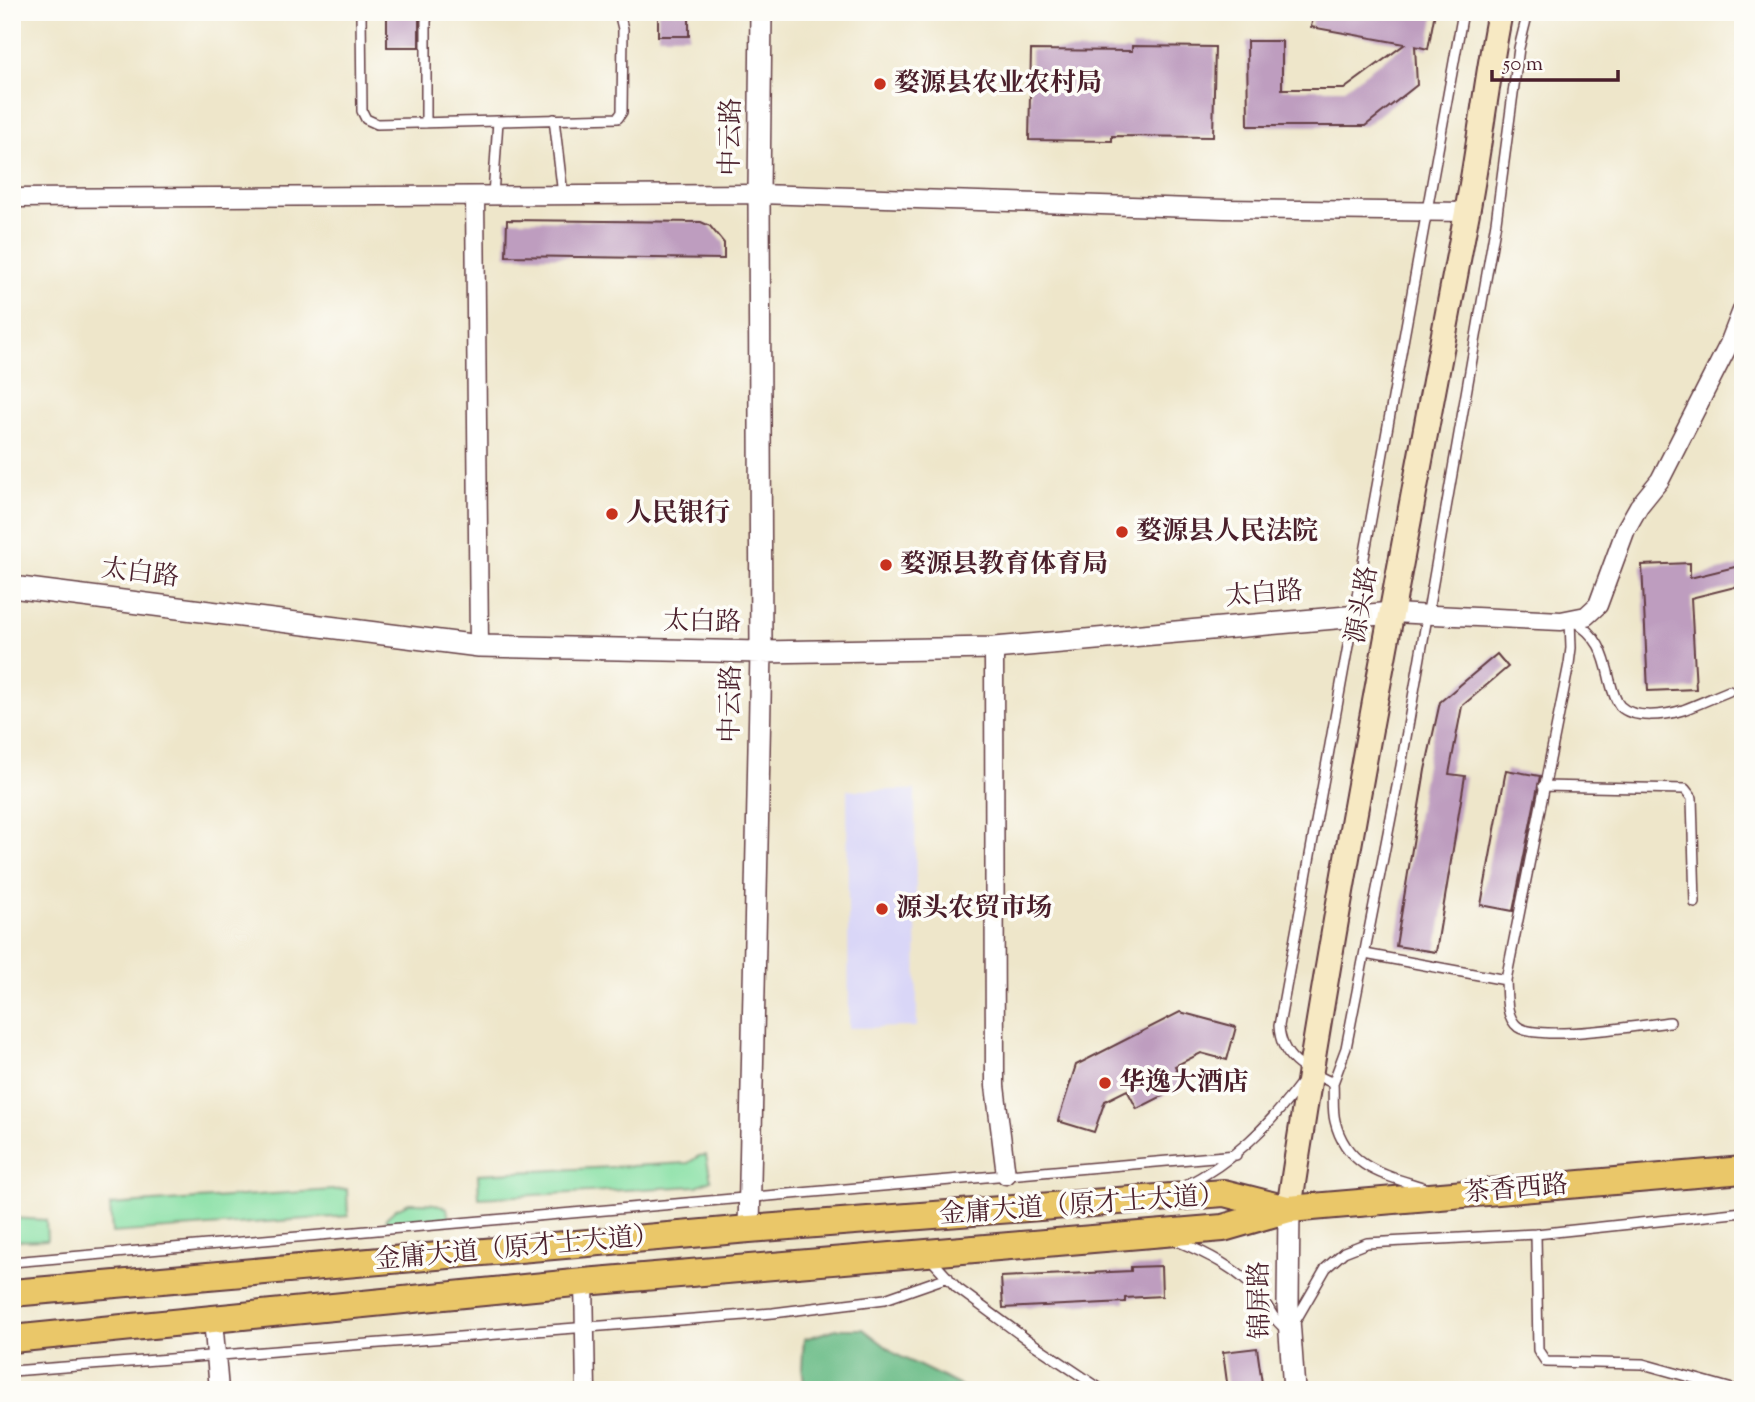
<svg xmlns="http://www.w3.org/2000/svg" width="1755" height="1402" viewBox="0 0 1755 1402" font-family="'Sorts Mill Goudy','Noto Serif SC',serif">
	<rect width="100%" height="100%" fill="#fdfcf7"/>
	<filter id="ink" filterUnits="userSpaceOnUse"><feTurbulence type="fractalNoise" baseFrequency=".0143" numOctaves="2"/><feDisplacementMap in="SourceGraphic" scale="14" xChannelSelector="R" yChannelSelector="G"/><feConvolveMatrix kernelMatrix="1 2 1 2 8 2 1 2 1" color-interpolation-filters="sRGB"/></filter>
	<filter id="wash" filterUnits="userSpaceOnUse"><feTurbulence type="fractalNoise" baseFrequency=".00686" numOctaves="4" result="noise"/><feDisplacementMap in="SourceGraphic" scale="28" xChannelSelector="R" yChannelSelector="G"/><feGaussianBlur stdDeviation="1.57" result="paint"/><feColorMatrix in="noise" values="0 0 0 0 0 0 0 0 0 0 0 0 0 0 0 0 0 1.4 0 .05"/><feComposite in="paint" operator="in"/></filter>
	<g filter="url(#wash)">
		<rect width="100%" height="100%" fill="#eee6ca"/>
		<path fill="#d9d6f7" d="M847,790H915L917,1027L849,1028Z"/>
		<path fill="#88e0a5" stroke="#698068" stroke-width="2" d="M706,1155L711,1180L697,1186L479,1198L478,1174L688,1163L699,1156Z
			M347,1189L348,1216L112,1233L110,1205Z
			M409,1203C422,1203 435,1202 447,1208L449,1219L387,1225L386,1218L396,1209Z
			M12,1218L46,1220L47,1240L12,1241Z"/>
		<path fill="#6ebe8a" stroke="#5c6e5a" stroke-width="2" d="M836,1329H863L897,1355L969,1390H805L802,1367L804,1339Z"/>
		<g id="blocks">
			<path fill="#be9dbf" d="M387,12H419V47H387Z
				M658,12H689V36H658Z
				M1314,12H1435L1428,49L1415,46L1417,85L1365,126H1248L1247,41H1282V89H1344L1405,44L1311,27Z
				M1132,46L1215,47L1213,137L1112,136V141L1029,140L1031,50L1132,51Z
				M507,220L701,222L710,226L724,243V259L506,256Z
				M1690,563V578L1743,565V585L1691,598L1696,689L1648,691L1642,565Z
				M1497,654L1508,667L1462,706L1449,774L1465,776L1436,952L1396,946L1425,770L1440,702Z
				M1506,770L1540,776L1513,911L1481,905Z
				M1180,1012L1236,1027L1227,1060L1201,1053L1175,1066L1184,1085L1137,1109L1127,1090L1105,1101L1094,1132L1058,1121L1076,1065Z
				M1161,1266L1162,1296L1125,1298V1302L1003,1308L1001,1277L1131,1271V1267Z
				M1257,1348L1263,1390H1228L1223,1352Z"/>
		</g>
	</g>
	<g filter="url(#ink)">
		<use href="#blocks" fill-opacity="0" stroke="#633d43" stroke-width="2"/>
		<g fill="none" stroke-linecap="round" stroke-linejoin="round">
			<defs>
				<path id="service" d="M361,12L362,111L366,119L377,124L618,118L622,112L623,29L619,12
					M554,119L563,195
					M426,123V21L429,12
					M493,195L498,121
					M1729,344L1743,349
					M1572,620C1598,635 1604,653 1610,681C1612,689 1615,700 1620,706C1634,720 1667,715 1683,710C1699,704 1714,697 1729,691
					M1543,786L1685,789L1692,798L1695,903
					M1365,954L1506,980C1507,995 1505,1017 1518,1027C1540,1042 1641,1025 1670,1022
					M1506,980L1569,664L1571,648L1570,619
					M1333,1083L1346,1048L1401,766L1496,222L1519,48L1528,12
					M1183,1187C1234,1161 1268,1127 1302,1082
					M1425,1188C1385,1175 1346,1168 1335,1121C1332,1109 1334,1095 1333,1083C1305,1070 1281,1060 1279,1026L1463,12
					M1536,1234L1538,1350L1546,1362L1643,1364L1736,1390
					M1177,1241C1206,1253 1239,1269 1259,1294C1272,1311 1270,1317 1289,1332L1326,1268L1344,1252L1367,1243L1536,1234L1743,1212
					M929,1257L957,1288L1029,1341L1102,1390
					M12,1262L1236,1155
					M12,1371L773,1313L885,1299L948,1277"/>
				<path id="minor" d="M475,196L479,646
					M12,198L759,194L1224,209L1467,212
					M1392,613L1561,621L1586,616L1598,605L1626,529L1639,506L1660,480L1729,344L1743,308
					M994,648L995,1086L1006,1175
					M584,1282L586,1390
					M213,1319L219,1390"/>
				<path id="tertiary" d="M12,587L479,646L761,652L994,648L1392,613
					M1289,1209L1288,1305L1294,1390
					M749,1229L761,652L759,194L761,12"/>
				<path id="secondary" d="M1289,1209C1339,879 1403,551 1465,223C1479,153 1486,82 1500,12"/>
				<path id="primary" d="M12,1293L749,1229L1224,1193L1287,1209
					M12,1339L584,1282L1223,1228L1289,1209L1743,1170"/>
			</defs>
			<use href="#service" stroke="#633d43" stroke-width="12"/>
			<use href="#minor" stroke="#633d43" stroke-width="21"/>
			<use href="#tertiary" stroke="#633d43" stroke-width="24"/>
			<use href="#secondary" stroke="#633d43" stroke-width="28"/>
			<use href="#primary" stroke="#633d43" stroke-width="30"/>
			<use href="#service" stroke="#fff" stroke-width="9"/>
			<use href="#minor" stroke="#fff" stroke-width="18"/>
			<use href="#tertiary" stroke="#fff" stroke-width="21"/>
			<use href="#secondary" stroke="#f7e9c3" stroke-width="24"/>
			<use href="#primary" stroke="#eac769" stroke-width="26"/>
		</g>
	</g>
	<g fill="#c8321e" stroke="#fdfcf7" stroke-width="2.5">
		<circle cx="880" cy="84" r="7"/>
		<circle cx="612" cy="514" r="7"/>
		<circle cx="1122" cy="532" r="7"/>
		<circle cx="886" cy="565" r="7"/>
		<circle cx="882" cy="909" r="7"/>
		<circle cx="1105" cy="1083" r="7"/>
	</g>
	<g text-anchor="middle" dominant-baseline="central" stroke-width="7" stroke-linejoin="round" paint-order="stroke">
		<g font-size="26" font-weight="bold" fill="#4a1f2b" stroke="#fdfcf7" text-anchor="start">
			<text x="894" y="84">婺源县农业农村局</text>
			<text x="626" y="514">人民银行</text>
			<text x="1136" y="532">婺源县人民法院</text>
			<text x="900" y="565">婺源县教育体育局</text>
			<text x="896" y="909">源头农贸市场</text>
			<text x="1119" y="1083">华逸大酒店</text>
		</g>
		<g font-size="26" fill="#4a1f2b" stroke="#fdfcf7">
			<text transform="translate(732 137) rotate(-89)">中云路</text>
			<text transform="translate(140 574) rotate(7)">太白路</text>
			<text transform="translate(1264 595) rotate(-5)">太白路</text>
			<text transform="translate(1363 605) rotate(-80)">源头路</text>
			<text transform="translate(702 623) rotate(1)">太白路</text>
			<text transform="translate(732 704) rotate(-89)">中云路</text>
			<text transform="translate(1516 1190) rotate(-5)">茶香西路</text>
			<text transform="translate(1082 1206) rotate(-4)">金庸大道（原才士大道）</text>
			<text transform="translate(517 1249) rotate(-5)">金庸大道（原才士大道）</text>
			<text transform="translate(1261 1300) rotate(-91)">锦屏路</text>
		</g>
	</g>
	<rect width="1755" height="1402" fill="none" stroke="#fdfcf7" stroke-width="42"/>
	<path d="M1492 70v10h126v-10" fill="none" stroke="#4a1f2b" stroke-width="3.5"/>
	<text x="1503" y="70" font-size="21" fill="#4a1f2b" stroke="#fdfcf7" stroke-width="5" paint-order="stroke">50 m</text>
</svg>
